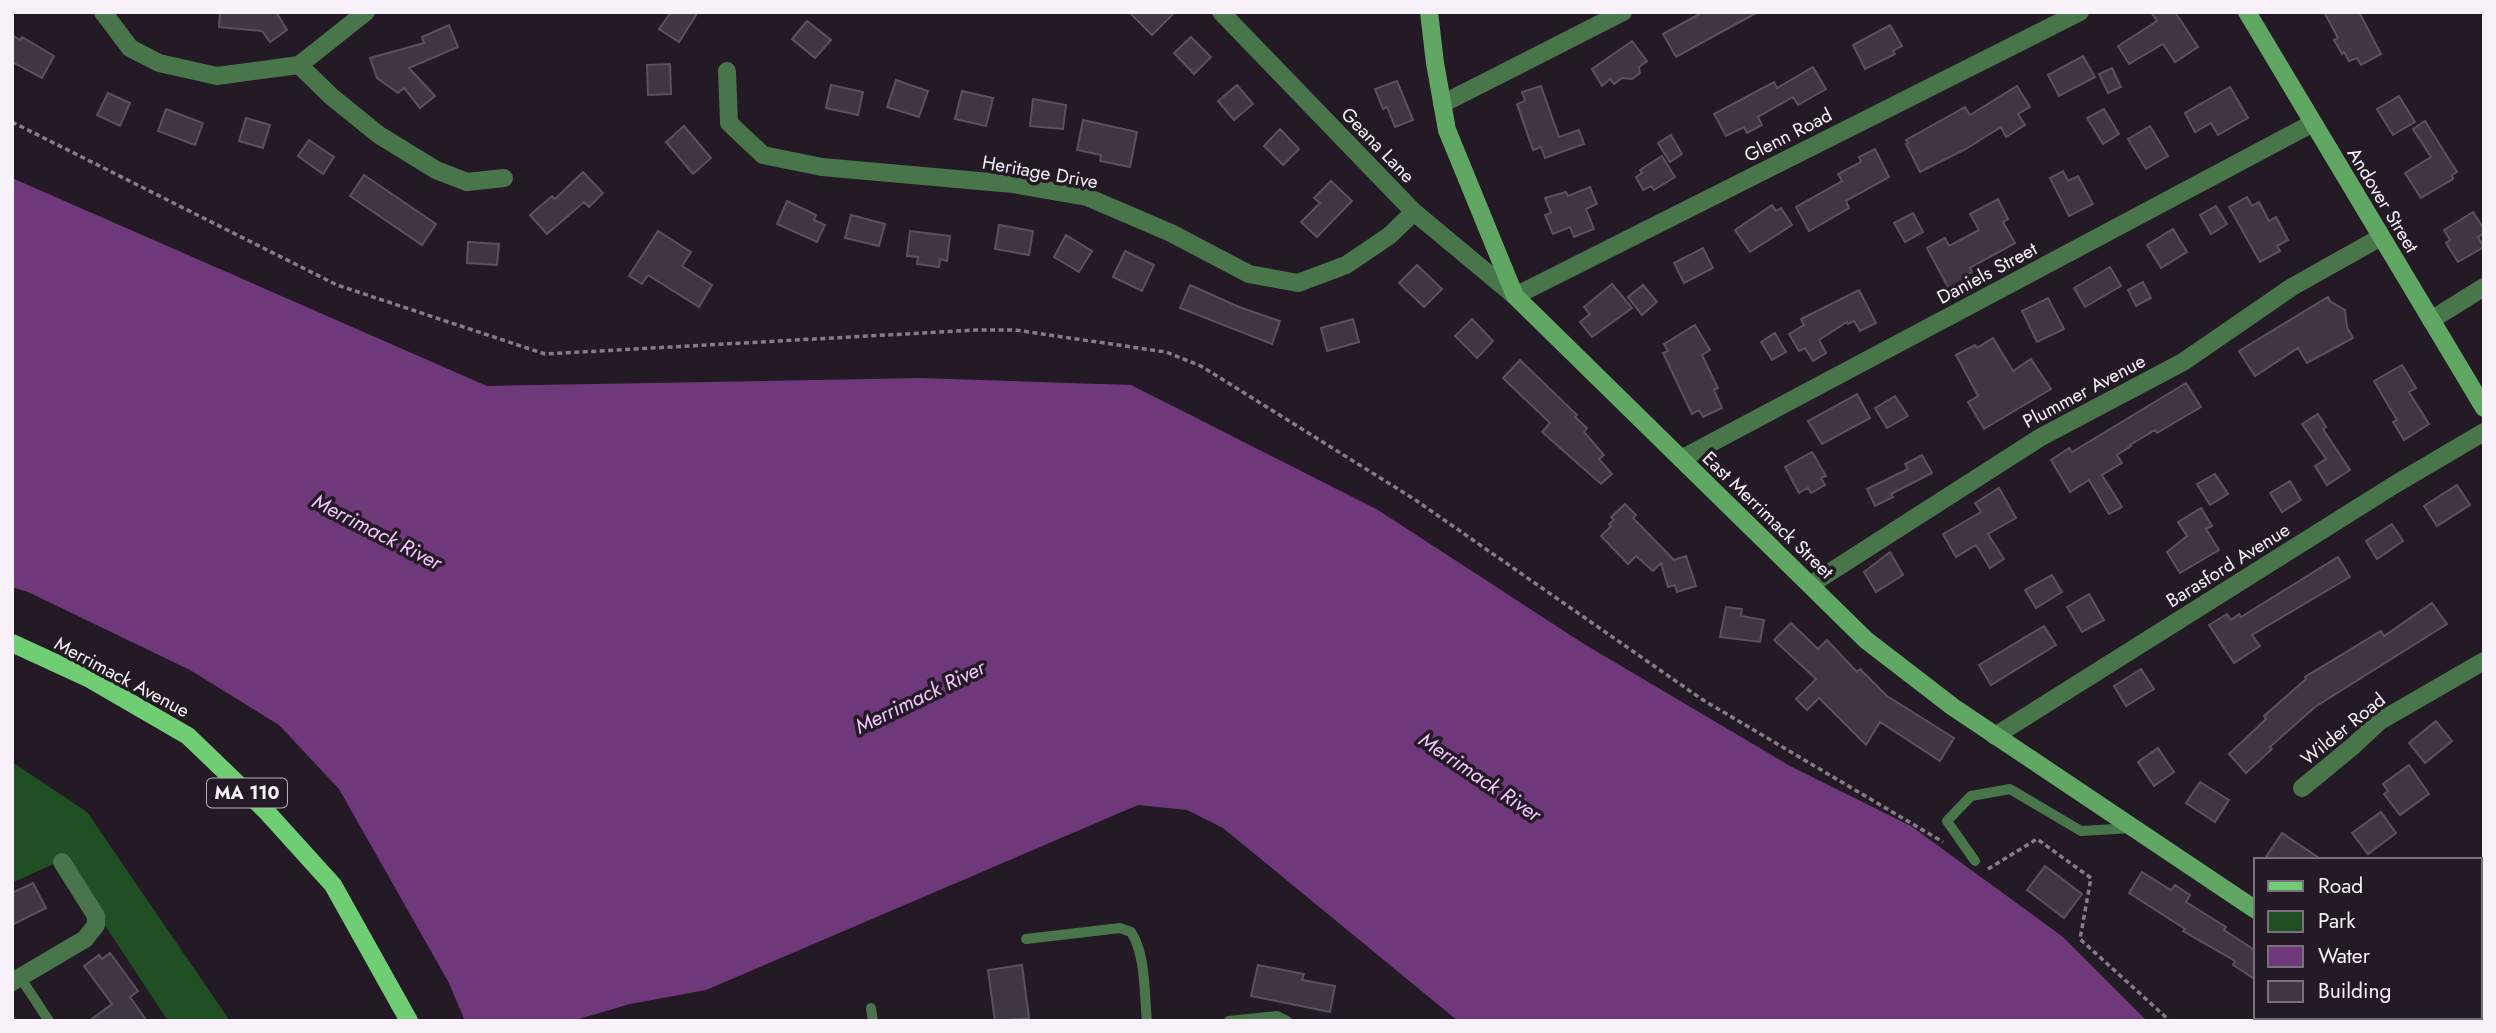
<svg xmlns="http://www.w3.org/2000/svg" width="2496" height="1033" viewBox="0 0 2496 1033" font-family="Jost,sans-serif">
	<rect width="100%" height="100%" fill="#231a25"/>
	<path fill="#1f4f23" d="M12,762L87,812L230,1021H168L62,860L12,883Z"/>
	<path fill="#6f387b" d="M12,178L487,386L921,378L1131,385L1378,510L1584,644L1790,766L1911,826L2063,937L2147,1021H1458L1223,828L1187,810L1138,805L706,990L630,1004L572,1021H465L449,983L339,789L279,725L190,670L28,592L12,587Z"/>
	<path fill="#403542" stroke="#5b505e" stroke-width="2" d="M220,12H276L287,30L270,42L262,31L219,27Z
		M671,12H698L679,42L659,29Z
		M1129,12H1175L1152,35Z
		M1703,12H1758L1676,57L1663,34Z
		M2151,12H2175L2198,47L2175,62L2163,44L2129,64L2118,46L2157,21Z
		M2324,12H2359L2381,54L2361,65L2357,58L2349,61L2344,52L2342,54L2334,40L2338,38Z
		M807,21L831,40L815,58L792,39Z
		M449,25L458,47L409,68L435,96L420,108L404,88L398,93L377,78L370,58L424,43L422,37Z
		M1890,25L1902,46L1893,51L1895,54L1865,69L1853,45Z
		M12,35L20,40L22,37L54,56L42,78L12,62Z
		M1191,37L1211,57L1194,74L1174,53Z
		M1632,41L1647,61L1639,67L1640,73L1632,79L1622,78L1614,84L1610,79L1602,86L1592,69Z
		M2083,56L2095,77L2059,96L2048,75Z
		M670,64L671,94L648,95L647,65Z
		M1813,67L1826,89L1798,105L1793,97L1758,117L1762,125L1747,133L1744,127L1726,136L1714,114L1774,82L1777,88Z
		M2112,68L2121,87L2108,93L2099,74Z
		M896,80L928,91L919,117L887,107Z
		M1397,81L1413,120L1395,127L1387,107L1383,109L1375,89Z
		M831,85L863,92L858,115L826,108Z
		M1237,85L1253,104L1234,120L1218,101Z
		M1541,86L1559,137L1579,130L1584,144L1545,158L1541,147L1533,150L1517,104L1525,101L1522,92Z
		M2017,86L2030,107L2018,114L2025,125L2006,137L2001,127L1966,149L1920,172L1906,144L1908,143L1906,140L1965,107L1970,115Z
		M2230,87L2248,118L2218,135L2211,123L2195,132L2185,113Z
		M962,91L993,98L986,126L955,119Z
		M108,93L130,103L120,126L97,115Z
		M2399,96L2415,122L2393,135L2377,109Z
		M1033,99L1066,105L1063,129L1030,126Z
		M166,109L203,123L195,145L158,131Z
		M2104,109L2119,134L2103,144L2087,118Z
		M246,118L270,125L263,148L239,141Z
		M1083,120L1137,132L1130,167L1100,161L1101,155L1077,150Z
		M2425,121L2457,172L2452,175L2453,179L2421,198L2405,173L2431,157L2413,129Z
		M684,126L711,158L693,174L666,142Z
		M2150,126L2168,156L2146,169L2128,139Z
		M1280,129L1299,149L1283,165L1264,146Z
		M1671,135L1682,154L1670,162L1658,143Z
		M309,140L334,157L323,174L298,156Z
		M1875,149L1889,177L1846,201L1849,208L1809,231L1796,207L1842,181L1838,174L1861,162L1859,157Z
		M1662,156L1675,177L1654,190L1651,186L1643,190L1636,177L1642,173L1640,170Z
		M2063,171L2068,181L2078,176L2093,204L2069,216L2050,178Z
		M583,172L603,193L589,207L584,202L547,234L530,215L552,196L555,199Z
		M364,175L436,224L422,245L350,196Z
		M1331,181L1352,201L1317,237L1301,222L1320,203L1314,198Z
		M1590,187L1597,204L1586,209L1594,229L1574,237L1570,227L1553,234L1545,215L1551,213L1545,198L1566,192L1568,196Z
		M2247,197L2252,206L2259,202L2269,221L2276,217L2288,240L2277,246L2280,251L2260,262L2229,207Z
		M1998,199L2008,219L2003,222L2015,243L1970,268L1972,272L1967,275L1969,278L1949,289L1927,248L1945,238L1949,246L1979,230L1970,214Z
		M787,201L816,215L814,220L825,225L817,242L777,224Z
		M1772,205L1776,211L1781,208L1792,225L1750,252L1735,230Z
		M2216,206L2227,224L2211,234L2200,215Z
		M2473,212L2484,229V233L2478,237L2484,247L2458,262L2446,243L2450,240L2444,230Z
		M1913,213L1923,232L1905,242L1894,223Z
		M851,215L885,224L879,246L845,238Z
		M999,225L1033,231L1029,255L995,249Z
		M2173,229L2187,252L2161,268L2147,245Z
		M658,231L691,252L682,266L712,285L699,307L648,275L642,284L629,276Z
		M910,231L950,236L947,261L940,259L939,267L917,264L918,257L907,256Z
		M1066,235L1092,251L1079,272L1054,257Z
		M468,242L499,244L497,265L467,263Z
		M1703,248L1713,268L1684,283L1674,263Z
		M1125,251L1154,265L1142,291L1113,277Z
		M1417,265L1442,289L1424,307L1399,283Z
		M2110,267L2121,286L2085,307L2074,288Z
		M2143,282L2151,298L2136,306L2128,290Z
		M1612,284L1632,308L1592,337L1580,322L1590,314L1584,307Z
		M1190,285L1239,307L1280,321L1272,344L1180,308Z
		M1643,285L1657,302L1642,315L1628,297Z
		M1859,290L1876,323L1860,331L1854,321L1848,324L1847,322L1819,340L1826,353L1813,361L1805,348L1799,351L1789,334L1804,325L1801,319Z
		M2328,297L2330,301L2345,310L2347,327L2353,338L2307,363L2298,348L2255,376L2239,351Z
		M2048,298L2064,329L2037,342L2022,311Z
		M1353,319L1359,342L1327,351L1321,328Z
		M1472,319L1493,341L1477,358L1455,336Z
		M1695,325L1710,350L1702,355L1718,388L1714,390L1722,408L1703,417L1699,410L1692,414L1663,353L1668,351L1664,344Z
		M1775,333L1786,352L1772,360L1761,342Z
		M1993,338L2013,371L2031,359L2051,389L1984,429L1968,402L1978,396L1956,355L1975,345L1977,348Z
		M1520,360L1577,415L1575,417L1587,428L1584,432L1604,455L1599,459L1612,474L1601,484L1542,432L1550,423L1503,378Z
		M2402,365L2416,388L2409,392L2429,424L2404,440L2393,422L2397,420L2374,381Z
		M2186,383L2201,407L2157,433L2155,430L2130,445L2131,446L2117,455L2122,463L2102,475L2122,507L2109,514L2089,480L2070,492L2051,460L2069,448L2072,452Z
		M1857,394L1870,418L1822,444L1808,421Z
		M1895,396L1908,416L1887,428L1875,408Z
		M2318,414L2326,427L2323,429L2350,470L2327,485L2315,466L2326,459L2302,424Z
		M1812,452L1826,476L1821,478L1825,485L1811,493L1808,488L1799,493L1785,467Z
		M1922,455L1932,473L1891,494L1893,497L1875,506L1867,489L1908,469L1905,464Z
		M2215,474L2228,494L2210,505L2197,484Z
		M2290,481L2301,500L2282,512L2270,493Z
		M2457,485L2470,505L2437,526L2424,506Z
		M1999,488L2016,518L1988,534L2004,559L1990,568L1976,545L1956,557L1943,534L1981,512L1975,503Z
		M1625,504L1636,515L1633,518L1674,560L1686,556L1696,586L1677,592L1675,585L1668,587L1661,563L1653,571L1636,556L1628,564L1601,536L1611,526L1609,524L1614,520L1611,517Z
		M2201,508L2212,526L2206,529L2219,550L2180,573L2167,552L2187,536L2178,522Z
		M2392,524L2403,541L2377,559L2366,541Z
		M1890,552L1903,575L1876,592L1864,572Z
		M2338,557L2350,577L2252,635L2260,646L2234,663L2209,625L2227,614L2231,620L2239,614L2241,617Z
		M2052,575L2062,592L2036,608L2025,590Z
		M2089,594L2104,620L2082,632L2067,607Z
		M2432,603L2447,624L2315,707L2270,747L2272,749L2246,773L2229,754L2266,719L2264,716L2306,679L2305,677L2381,631L2384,636Z
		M1726,607L1742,609L1741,616L1764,620L1760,642L1720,637Z
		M1791,623L1818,649L1827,640L1857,672L1860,669L1887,696L1954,738L1940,761L1880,722L1866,745L1819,698L1807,710L1796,699L1816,679L1774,640Z
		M2044,626L2056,645L1991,685L1979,665Z
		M2141,669L2154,689L2126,706L2114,686Z
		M2436,721L2452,741L2425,763L2409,743Z
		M2158,748L2174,772L2154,786L2138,762Z
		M2409,765L2429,794L2400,815L2384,794L2388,791L2383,784Z
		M2200,782L2229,800L2215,822L2186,803Z
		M2381,812L2396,833L2368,854L2352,833Z
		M2282,833L2322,860H2264Z
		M2045,866L2082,894L2064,918L2027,890Z
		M2142,872L2171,890L2175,885L2190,895L2186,902L2226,927L2224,930L2256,951V980L2233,965L2235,961L2183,931L2185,929L2129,893Z
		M33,883L46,908L12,925V893Z
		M110,953L138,991L130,997L147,1021H89L112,1004L84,966L99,955L102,959Z
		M1022,965L1029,1018L995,1021L988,970Z
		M1258,965L1304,974L1302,980L1335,986L1330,1012L1251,996Z"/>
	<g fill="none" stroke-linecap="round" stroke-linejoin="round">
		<path stroke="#857d86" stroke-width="3.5" stroke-dasharray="5 3.5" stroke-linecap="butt" d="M12,122L337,285L545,354L976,330H1015L1166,352L1201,366L1414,499L1703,700L1943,842
			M1988,869L2037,839L2091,878L2080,939L2170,1021"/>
		<path stroke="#49754a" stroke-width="10" d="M1975,861L1947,821L1971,796L2010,789L2081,831L2133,828
			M1026,939L1120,928L1131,932C1146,955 1144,993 1147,1021
			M20,977L49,1021
			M871,1008L873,1021
			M1229,1021L1277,1016L1287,1021"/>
		<path stroke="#49754a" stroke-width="18" d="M103,12L130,48L159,63L217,76L299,65L332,97L379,135L436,170L467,182L504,178
			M1221,12L1414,212L1515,296L2080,12
			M299,65L366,12
			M727,71L729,123L763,155L822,167L1013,184L1087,197L1171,233L1249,274L1298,283L1346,265L1389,236L1414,212
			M1442,104L1623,12
			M2431,320L2484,287
			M1681,459L2313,123
			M1810,585L2041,437L2183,362L2292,287L2381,237
			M1995,736L2394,485L2484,432
			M2302,788L2352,747L2380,721L2484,661
			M12,982L85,939L96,925V916L62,862"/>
		<path stroke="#5fa762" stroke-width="18" d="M1429,12L1435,63L1447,130L1515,296L1866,640L1953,707L2256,910
			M2247,12L2484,408
			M2403,1017L2407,1021"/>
		<path stroke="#6fce74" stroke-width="18" d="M12,643L88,678L188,736L266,811L333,885L409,1021"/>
	</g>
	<g text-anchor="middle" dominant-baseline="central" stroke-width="7" stroke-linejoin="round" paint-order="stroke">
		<rect fill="#231a25" stroke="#b8b0b9" stroke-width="2" x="207" y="778.5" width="80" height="29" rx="5"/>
		<g font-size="18" font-weight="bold" fill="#f8f1f9">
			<text x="247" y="793">MA 110</text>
		</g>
		<g font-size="19" fill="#f8f1f9" stroke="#231a25">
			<text transform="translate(1788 135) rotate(-27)">Glenn Road</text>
			<text transform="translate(1378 145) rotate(46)">Geana Lane</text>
			<text transform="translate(1040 172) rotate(10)">Heritage Drive</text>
			<text transform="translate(2383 200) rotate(59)">Andover Street</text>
			<text transform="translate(1987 273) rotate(-28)">Daniels Street</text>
			<text transform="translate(2084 391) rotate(-28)">Plummer Avenue</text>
			<text transform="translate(1768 515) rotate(44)">East Merrimack Street</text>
			<text transform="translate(2228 565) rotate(-32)">Barasford Avenue</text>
			<text transform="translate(122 677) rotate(28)">Merrimack Avenue</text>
			<text transform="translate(2343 729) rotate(-39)">Wilder Road</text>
		</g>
		<g font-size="21" font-style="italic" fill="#f3c5fe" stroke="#231a25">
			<text transform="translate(377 532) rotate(27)">Merrimack River</text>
			<text transform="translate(920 697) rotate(-26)">Merrimack River</text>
			<text transform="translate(1480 777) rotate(34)">Merrimack River</text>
		</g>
	</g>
	<rect width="2496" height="1033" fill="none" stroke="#f8f1f9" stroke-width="28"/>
	<rect x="2254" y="858" width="228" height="161" fill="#231a25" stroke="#78707a" stroke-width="2"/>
	<rect x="2268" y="881" width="35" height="10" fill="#6fce74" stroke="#78707a" stroke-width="2"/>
	<text x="2318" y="893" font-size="21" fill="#f8f1f9">Road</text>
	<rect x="2268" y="911" width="35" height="21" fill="#1f4f23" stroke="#78707a" stroke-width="2"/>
	<text x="2318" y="928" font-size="21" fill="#f8f1f9">Park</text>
	<rect x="2268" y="946" width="35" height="21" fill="#6f387b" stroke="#78707a" stroke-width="2"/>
	<text x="2318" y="963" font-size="21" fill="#f8f1f9">Water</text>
	<rect x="2268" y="981" width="35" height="21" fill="#403542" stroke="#78707a" stroke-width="2"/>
	<text x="2318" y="998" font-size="21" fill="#f8f1f9">Building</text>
</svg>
